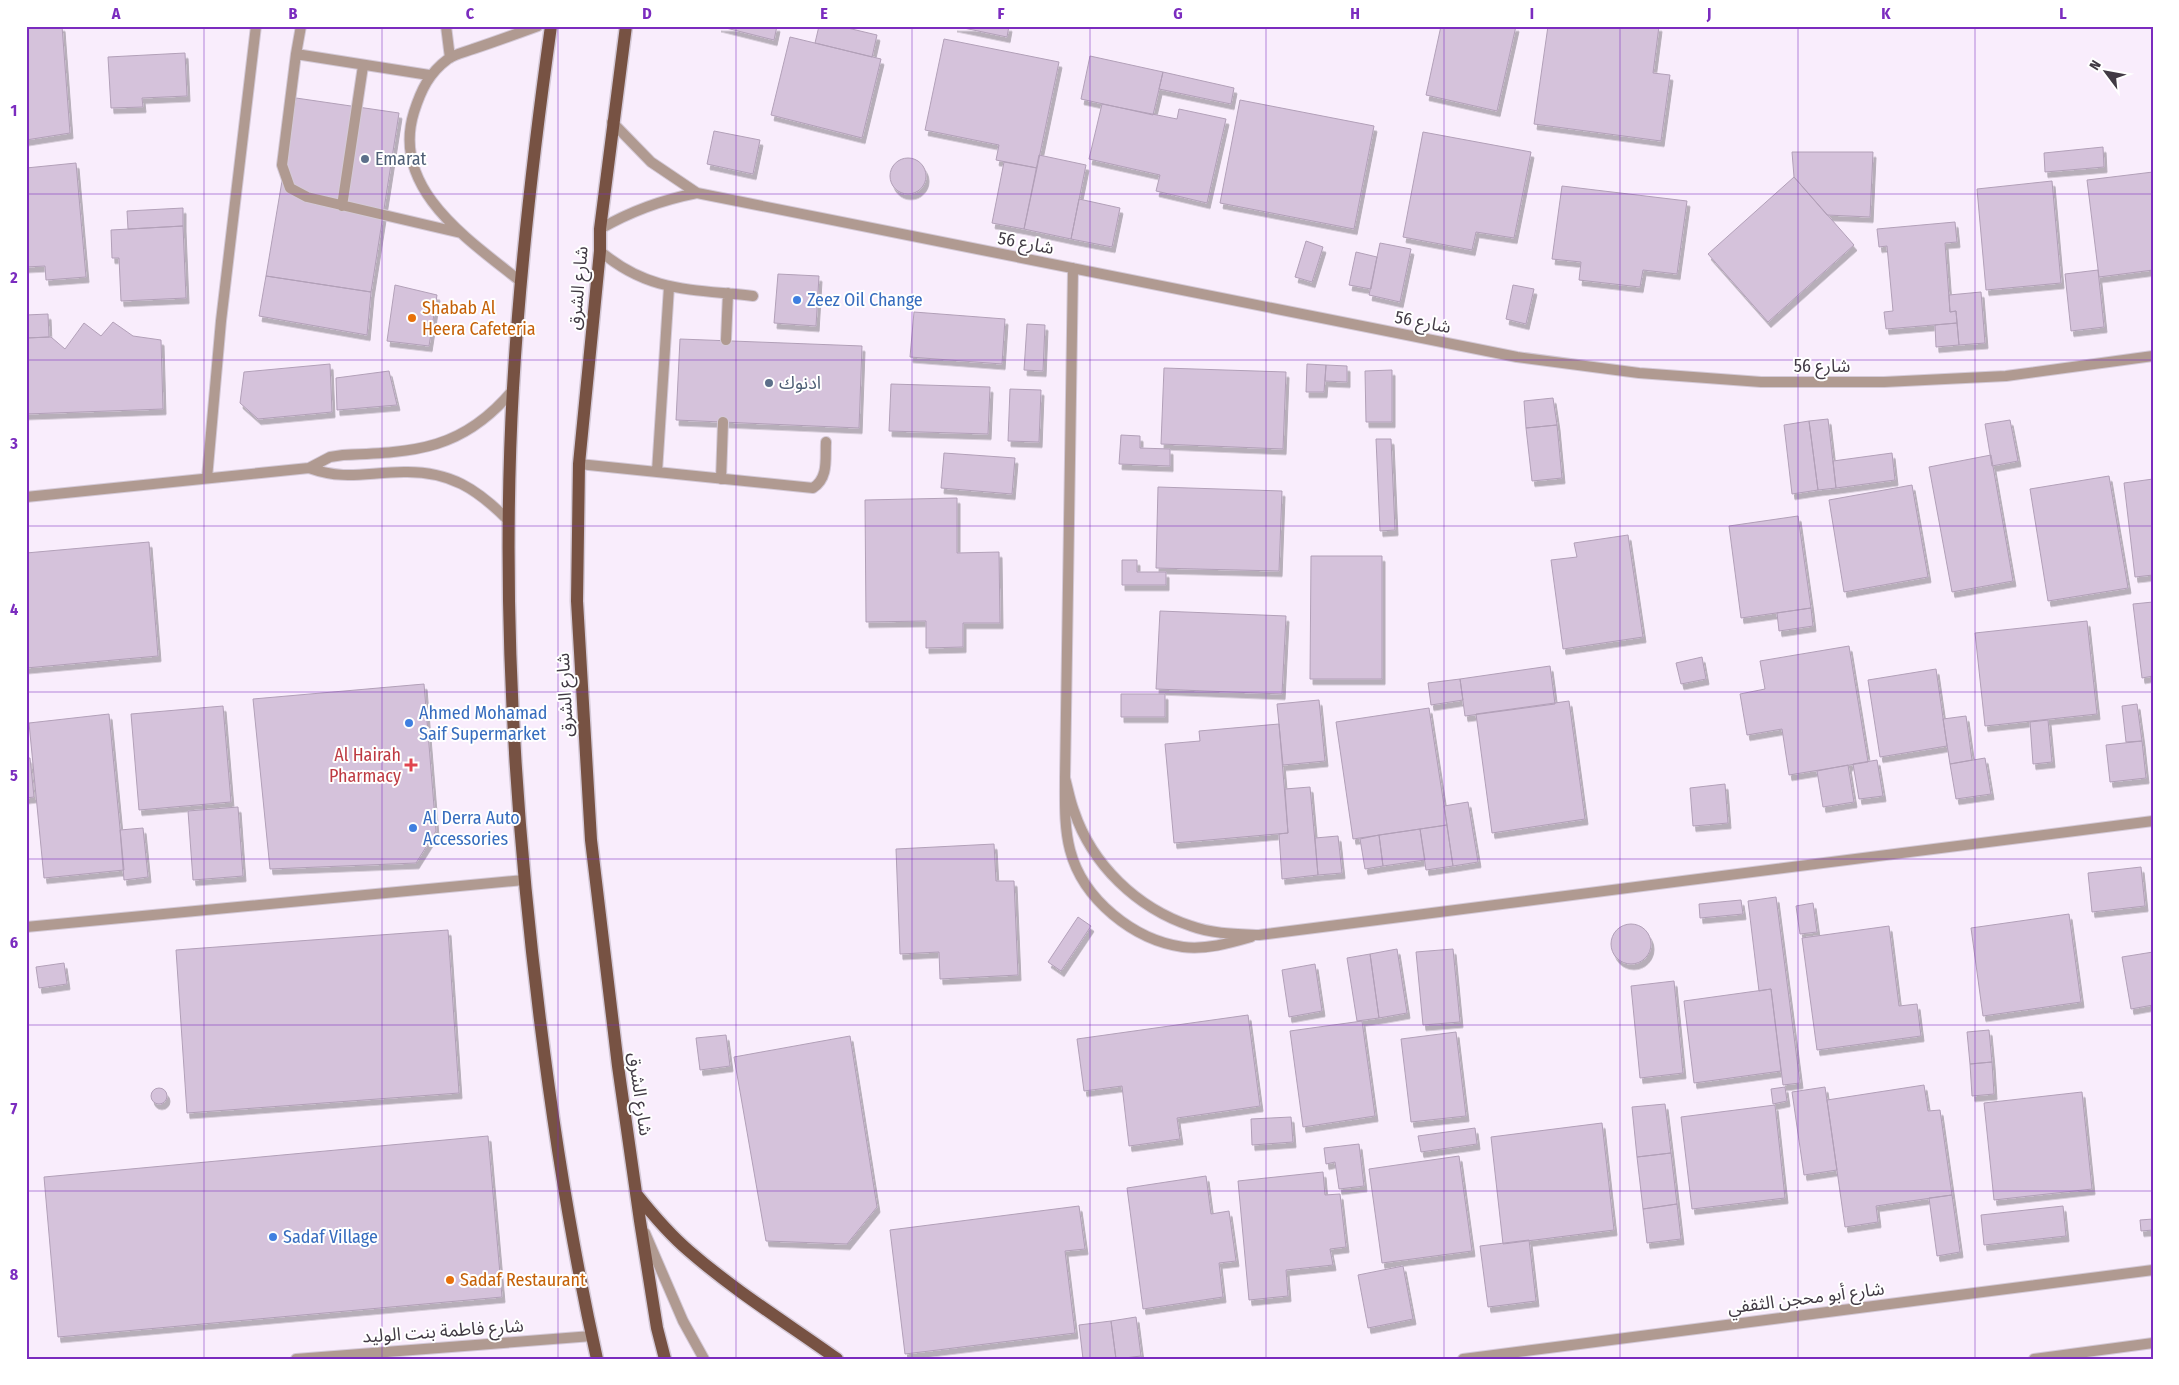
<svg xmlns="http://www.w3.org/2000/svg" width="2179" height="1385" viewBox="0 0 2179 1385" font-family="'Fira Sans Condensed','Noto Sans Arabic',sans-serif">
	<defs>
		<filter id="shadow"><feDropShadow dx="3" dy="5.5" stdDeviation="0" flood-color="#0004"/></filter>
	</defs>
	<rect width="100%" height="100%" fill="#f9edfc"/>
	<path fill="#d5c2db" stroke="#b2a0b8" filter="url(#shadow)" d="M26,26H62L70,133L26,140Z
		M718,26H777L774,40Z
		M819,26H839L877,35L872,57L815,43Z
		M954,26H1009L1007,37Z
		M1441,26H1516L1497,111L1426,95Z
		M1548,26H1659L1653,73L1670,75L1661,141L1534,124Z
		M790,37L881,59L862,138L771,115Z
		M944,39L1059,62L1037,168L996,160L999,145L925,130Z
		M185,53L187,96L142,98L143,107L111,108L108,57Z
		M1090,56L1163,72L1153,115L1081,99Z
		M1163,72L1234,88L1231,104L1159,89Z
		M296,98L399,113L371,292L266,276Z
		M1240,100L1374,126L1354,229L1220,203Z
		M1102,104L1177,119L1179,109L1226,119L1207,203L1156,191L1160,175L1089,159Z
		M714,131L760,140L753,174L707,164Z
		M1423,132L1531,152L1514,238L1476,232L1472,250L1403,237Z
		M2103,147L2104,167L2045,172L2044,153Z
		M1792,152H1873L1870,217L1827,215L1794,177Z
		M1039,155L1086,165L1071,239L1024,229Z
		M890 176a18 18 0 1 1 36 0a18 18 0 1 1-36 0Z
		M1004,162L1037,168L1024,229L992,223Z
		M76,163L86,277L46,280L45,266L26,267V168Z
		M2153,172V270L2099,277L2087,180Z
		M1794,177L1854,245L1768,322L1708,254Z
		M2052,181L2061,283L1986,290L1977,189Z
		M1562,186L1687,201L1677,274L1643,270L1640,287L1579,280L1581,262L1552,259Z
		M1079,199L1120,208L1112,247L1071,239Z
		M183,208V226L128,229L127,211Z
		M1955,222L1957,242L1945,243L1950,312L1956,311L1957,323L1886,329L1884,312L1893,311L1887,246L1879,247L1877,229Z
		M183,226L186,298L121,301L119,258H112L111,230Z
		M1306,241L1323,247L1312,282L1295,277Z
		M1380,243L1411,249L1400,302L1369,295Z
		M1356,252L1377,257L1371,289L1349,285Z
		M2098,270L2104,327L2071,331L2065,274Z
		M778,274L819,276L816,326L774,323Z
		M266,276L371,292L367,335L259,316Z
		M395,285L437,295L429,346L387,341Z
		M1513,285L1534,289L1526,324L1506,319Z
		M1981,292L1985,343L1959,345L1956,311L1950,312L1949,295Z
		M914,312L1005,319L1002,364L910,357Z
		M48,314L49,337L26,338V315Z
		M113,322L133,336L161,340L163,409L26,414V338L51,337L65,349L84,323L101,336Z
		M1957,323L1959,345L1936,347L1935,325Z
		M1027,324L1045,325L1043,371L1024,370Z
		M680,339L862,346L859,428L676,420Z
		M330,364L332,412L258,419L240,403L244,372Z
		M1307,364L1326,365L1324,392H1306Z
		M1326,365L1347,366V382L1325,381Z
		M1164,368L1286,372L1283,449L1161,444Z
		M1392,370V422H1366L1365,371Z
		M389,371L397,405L337,410L336,378Z
		M891,384L990,387L988,434L889,431Z
		M1010,389L1041,390L1039,442L1008,441Z
		M1553,398L1557,425L1526,428L1524,401Z
		M1828,419L1836,488L1818,490L1809,421Z
		M2010,420L2018,461L1992,466L1985,424Z
		M1809,421L1818,490L1792,494L1784,425Z
		M1557,425L1562,478L1532,481L1526,428Z
		M1121,435L1140,436V448L1170,449V466L1119,464Z
		M1376,439H1391L1395,530L1380,531Z
		M944,453L1015,458L1012,494L941,488Z
		M1892,453L1895,480L1836,488L1833,461Z
		M1991,455L2013,581L1952,592L1929,467Z
		M2109,476L2128,588L2048,601L2030,489Z
		M2153,479V575L2135,577L2124,483Z
		M1912,485L1928,577L1844,592L1829,500Z
		M1158,487L1282,491L1279,571L1156,568Z
		M957,498V553L999,552L1000,623H963V647L926,648V621L866,622L865,500Z
		M1798,516L1811,608L1741,618L1729,526Z
		M1628,535L1643,637L1563,649L1551,560L1577,557L1574,543Z
		M149,542L158,656L26,668V553Z
		M1311,556H1382V679H1310Z
		M1122,560H1137V572H1166V585H1122Z
		M2153,602V676L2142,678L2133,604Z
		M1811,608L1813,626L1779,631L1777,613Z
		M1160,611L1286,616L1282,694L1156,689Z
		M2087,621L2097,714L1985,726L1975,633Z
		M1849,646L1868,762L1789,775L1782,729L1747,735L1740,694L1765,689L1760,661Z
		M1702,657L1706,679L1681,684L1676,663Z
		M1550,666L1555,704L1465,716L1460,679Z
		M1936,669L1947,746L1880,757L1868,680Z
		M1460,679L1463,700L1431,705L1428,683Z
		M424,684L436,831L416,863L270,869L253,699Z
		M1121,694H1165V717H1121Z
		M1319,700L1325,761L1283,765L1277,704Z
		M1569,701L1585,819L1492,833L1476,714Z
		M2137,704L2142,741L2126,742L2122,706Z
		M223,706L231,802L139,810L131,714Z
		M1429,708L1447,825L1353,839L1336,722Z
		M109,714L124,870L44,878L29,723Z
		M1966,716L1972,760L1950,764L1943,719Z
		M2048,720L2052,762L2033,764L2030,722Z
		M1279,724L1288,833L1174,843L1165,744L1200,741L1199,731Z
		M2142,741L2146,778L2110,782L2106,745Z
		M26,758H30L34,797L26,798Z
		M1985,758L1991,794L1956,799L1950,764Z
		M1877,760L1883,796L1859,799L1853,764Z
		M1848,765L1854,802L1823,807L1817,771Z
		M1725,784L1728,823L1693,826L1690,788Z
		M1310,787L1318,875L1282,879L1279,834L1288,833L1285,789Z
		M1468,802L1478,862L1453,866L1444,806Z
		M238,807L243,876L193,880L188,811Z
		M1447,825L1453,866L1426,870L1420,829Z
		M143,828L148,877L124,880L120,830Z
		M1420,829L1425,860L1383,866L1379,835Z
		M1379,835L1383,866L1365,869L1360,839Z
		M1338,836L1342,873L1318,875L1315,838Z
		M994,844L996,881H1014L1018,975L940,979L939,952L900,954L896,849Z
		M2141,867L2145,906L2092,912L2088,873Z
		M1776,897L1800,1083L1783,1085L1771,989L1759,991L1748,901Z
		M1741,900L1743,914L1700,918L1699,904Z
		M1813,903L1817,932L1800,934L1796,906Z
		M2069,914L2081,1002L1983,1016L1971,928Z
		M1078,917L1091,926L1061,971L1048,962Z
		M1611 944a20 20 0 1 1 40 0a20 20 0 1 1-40 0Z
		M1889,926L1899,1006L1917,1004L1921,1036L1817,1050L1802,938Z
		M448,930L459,1093L187,1113L176,950Z
		M1397,949L1407,1013L1379,1018L1370,954Z
		M1453,949L1460,1022L1423,1025L1416,952Z
		M2153,952V1005L2131,1009L2122,957Z
		M1370,954L1379,1018L1357,1021L1347,958Z
		M64,963L67,984L39,988L36,967Z
		M1315,964L1322,1011L1289,1017L1282,970Z
		M1674,981L1683,1073L1640,1078L1631,986Z
		M1771,989L1781,1071L1694,1083L1684,1001Z
		M1248,1015L1260,1106L1177,1118L1180,1139L1129,1146L1122,1086L1084,1091L1077,1039Z
		M1362,1021L1375,1116L1303,1127L1290,1031Z
		M1989,1030L1992,1062L1970,1064L1967,1032Z
		M1456,1032L1466,1116L1411,1122L1401,1039Z
		M726,1035L730,1066L700,1070L696,1038Z
		M850,1036L877,1207L847,1244L766,1241L734,1057Z
		M1992,1062L1994,1094L1972,1096L1970,1064Z
		M1924,1085L1928,1111L1940,1110L1952,1195L1876,1206L1878,1222L1845,1227L1827,1100Z
		M1785,1087L1787,1101L1773,1104L1771,1089Z
		M1825,1087L1837,1170L1804,1175L1792,1092Z
		M151 1096a8 8 0 1 1 16 0a8 8 0 1 1-16 0Z
		M2082,1092L2092,1189L1994,1200L1984,1103Z
		M1665,1104L1671,1153L1637,1157L1632,1107Z
		M1775,1105L1785,1198L1692,1209L1681,1117Z
		M1291,1117L1293,1142L1252,1145L1251,1119Z
		M1602,1123L1614,1230L1503,1244L1491,1137Z
		M1475,1128L1477,1144L1421,1152L1418,1136Z
		M488,1136L502,1297L58,1337L44,1177Z
		M1359,1144L1364,1186L1339,1189L1335,1162L1326,1164L1324,1148Z
		M1671,1153L1677,1204L1643,1209L1637,1157Z
		M1459,1156L1472,1251L1382,1263L1369,1169Z
		M1323,1172L1325,1195L1340,1194L1346,1247L1330,1249L1333,1265L1286,1270L1288,1296L1249,1300L1238,1181Z
		M1206,1176L1211,1214L1229,1211L1236,1261L1219,1263L1223,1297L1143,1309L1127,1188Z
		M1952,1195L1960,1252L1937,1256L1929,1198Z
		M1677,1204L1681,1239L1647,1243L1643,1209Z
		M1079,1206L1085,1249L1065,1251L1075,1333L905,1354L890,1230Z
		M2063,1206L2066,1236L1984,1245L1981,1215Z
		M2153,1219V1230L2141,1231L2140,1220Z
		M1529,1240L1536,1301L1488,1307L1480,1246Z
		M1403,1266L1413,1319L1368,1328L1358,1275Z
		M1136,1317L1141,1356L1116,1359L1111,1321Z
		M1111,1321L1116,1359H1083L1079,1325Z"/>
	<g fill="none" stroke-linecap="round" stroke-linejoin="round">
		<defs>
			<path id="service" d="M446,26L450,58
				M296,54L301,26
				M429,75L296,54L282,165L290,188L307,197L461,233
				M342,206L363,66
				M600,251C649,293 693,289 753,296
				M520,281C469,240 390,189 414,112C421,90 429,73 448,59C455,54 465,52 473,49C494,42 516,34 538,26
				M726,340L728,293
				M579,464L813,488C829,478 825,458 826,442
				M657,472L669,287
				M721,479L723,422
				M26,927L524,880"/>
			<path id="minor" d="M612,122L651,162L697,193L1517,357L1639,373L1761,382H1884L2006,376L2153,356
				M600,229C631,211 661,200 697,193
				M1073,268L1065,778C1065,802 1064,827 1070,850C1083,900 1134,940 1183,947C1206,950 1230,943 1251,937
				M309,468C346,481 367,472 404,472C450,471 477,489 508,520
				M207,478L221,321L256,26
				M26,497L309,468L330,457L343,455C416,452 463,450 513,390
				M1065,778C1068,789 1070,801 1074,811C1092,865 1137,908 1191,926C1213,934 1236,934 1259,935L2153,821"/>
			<path id="tertiary" d="M645,1233L683,1321L704,1359
				M296,1359L592,1336
				M1463,1359L2153,1270
				M2034,1359L2153,1343"/>
			<path id="primary" d="M551,26C534,147 520,267 513,388C501,598 514,811 540,1020C554,1133 572,1247 597,1359
				M626,26L600,229V251L579,464L577,601L591,840L618,1066L640,1221L657,1328L665,1359
				M637,1195C653,1215 669,1234 689,1251C735,1291 788,1324 837,1359"/>
		</defs>
		<use href="#service" stroke="#d4c9d7" stroke-width="12"/>
		<use href="#minor" stroke="#d4c9d7" stroke-width="12"/>
		<use href="#tertiary" stroke="#d4c9d7" stroke-width="12"/>
		<use href="#primary" stroke="#d4c9d7" stroke-width="15"/>
		<use href="#service" stroke="#b09a91" stroke-width="10"/>
		<use href="#minor" stroke="#b09a91" stroke-width="10"/>
		<use href="#tertiary" stroke="#b09a91" stroke-width="10"/>
		<use href="#primary" stroke="#775243" stroke-width="12"/>
	</g>
	<path fill="none" stroke="#7b2cbf" stroke-width="1" stroke-opacity="0.55" d="M204,26V1359M382,26V1359M558,26V1359M736,26V1359M912,26V1359M1090,26V1359M1266,26V1359M1444,26V1359M1620,26V1359M1798,26V1359M1975,26V1359M26,194H2153M26,360H2153M26,526H2153M26,692H2153M26,859H2153M26,1025H2153M26,1191H2153"/>
	<g fill="#5c6f8a" stroke="#fff" stroke-width="2">
		<circle cx="365" cy="159" r="5"/>
		<circle cx="769" cy="383" r="5"/>
	</g>
	<g fill="#3f7fe0" stroke="#fff" stroke-width="2">
		<circle cx="797" cy="300" r="5"/>
		<circle cx="409" cy="723" r="5"/>
		<circle cx="413" cy="828" r="5"/>
		<circle cx="273" cy="1237" r="5"/>
	</g>
	<g fill="#e8710a" stroke="#fff" stroke-width="2">
		<circle cx="412" cy="318" r="5"/>
		<circle cx="450" cy="1280" r="5"/>
	</g>
	<path fill="#e0444e" stroke="#fff" stroke-width="2" d="M408.5 757.5h5v5h5v5h-5v5h-5v-5h-5v-5h5z"/>
	<g text-anchor="middle" dominant-baseline="central" stroke-width="4" stroke-linejoin="round" paint-order="stroke">
		<g font-size="18" fill="#4e5e75" stroke="#fff" text-anchor="start">
			<text x="375" y="159">Emarat</text>
			<text x="779" y="383">ادنوك</text>
		</g>
		<g font-size="18" fill="#413a44" stroke="#fff">
			<text transform="translate(1026 243) rotate(11)">شارع 56</text>
			<text transform="translate(578 288) rotate(-85)">شارع الشرق</text>
			<text transform="translate(1423 322) rotate(11)">شارع 56</text>
			<text x="1822" y="366">شارع 56</text>
			<text transform="translate(565 695) rotate(-93)">شارع الشرق</text>
			<text transform="translate(640 1094) rotate(82)">شارع الشرق</text>
			<text transform="translate(1806 1298) rotate(-7)">شارع أبو محجن الثقفي</text>
			<text transform="translate(443 1331) rotate(-4)">شارع فاطمة بنت الوليد</text>
		</g>
		<g font-size="18" fill="#366cbe" stroke="#fff" text-anchor="start">
			<text x="807" y="300">Zeez Oil Change</text>
			<text x="419" y="713">Ahmed Mohamad<tspan x="419" dy="21">Saif Supermarket</tspan></text>
			<text x="423" y="818">Al Derra Auto<tspan x="423" dy="21">Accessories</tspan></text>
			<text x="283" y="1237">Sadaf Village</text>
		</g>
		<g font-size="18" fill="#c56008" stroke="#fff" text-anchor="start">
			<text x="422" y="308">Shabab Al<tspan x="422" dy="21">Heera Cafeteria</tspan></text>
			<text x="460" y="1280">Sadaf Restaurant</text>
		</g>
		<g font-size="18" fill="#be3a42" stroke="#fff" text-anchor="end">
			<text x="401" y="755">Al Hairah<tspan x="401" dy="21">Pharmacy</tspan></text>
		</g>
	</g>
	<rect width="2179" height="1385" fill="none" stroke="#ffffff" stroke-width="55"/>
	<g transform="translate(2106 72) rotate(302)" stroke="#ffffff" stroke-width="4" paint-order="stroke">
	<path d="M0-4L9 19L0 12L-9 19Z" fill="#413a44"/>
	<text y="-8" font-size="14" font-weight="bold" text-anchor="middle" fill="#413a44">N</text>
	</g>
	<rect x="28" y="28" width="2124" height="1330" fill="none" stroke="#7b2cbf" stroke-width="2"/>
	<g font-size="16" text-anchor="middle" font-weight="bold" fill="#7b2cbf">
		<text x="116" y="19">A</text>
		<text x="293" y="19">B</text>
		<text x="470" y="19">C</text>
		<text x="647" y="19">D</text>
		<text x="824" y="19">E</text>
		<text x="1001" y="19">F</text>
		<text x="1178" y="19">G</text>
		<text x="1355" y="19">H</text>
		<text x="1532" y="19">I</text>
		<text x="1709" y="19">J</text>
		<text x="1886" y="19">K</text>
		<text x="2063" y="19">L</text>
		<text x="14" y="116">1</text>
		<text x="14" y="283">2</text>
		<text x="14" y="449">3</text>
		<text x="14" y="615">4</text>
		<text x="14" y="781">5</text>
		<text x="14" y="948">6</text>
		<text x="14" y="1114">7</text>
		<text x="14" y="1280">8</text>
	</g>
</svg>
